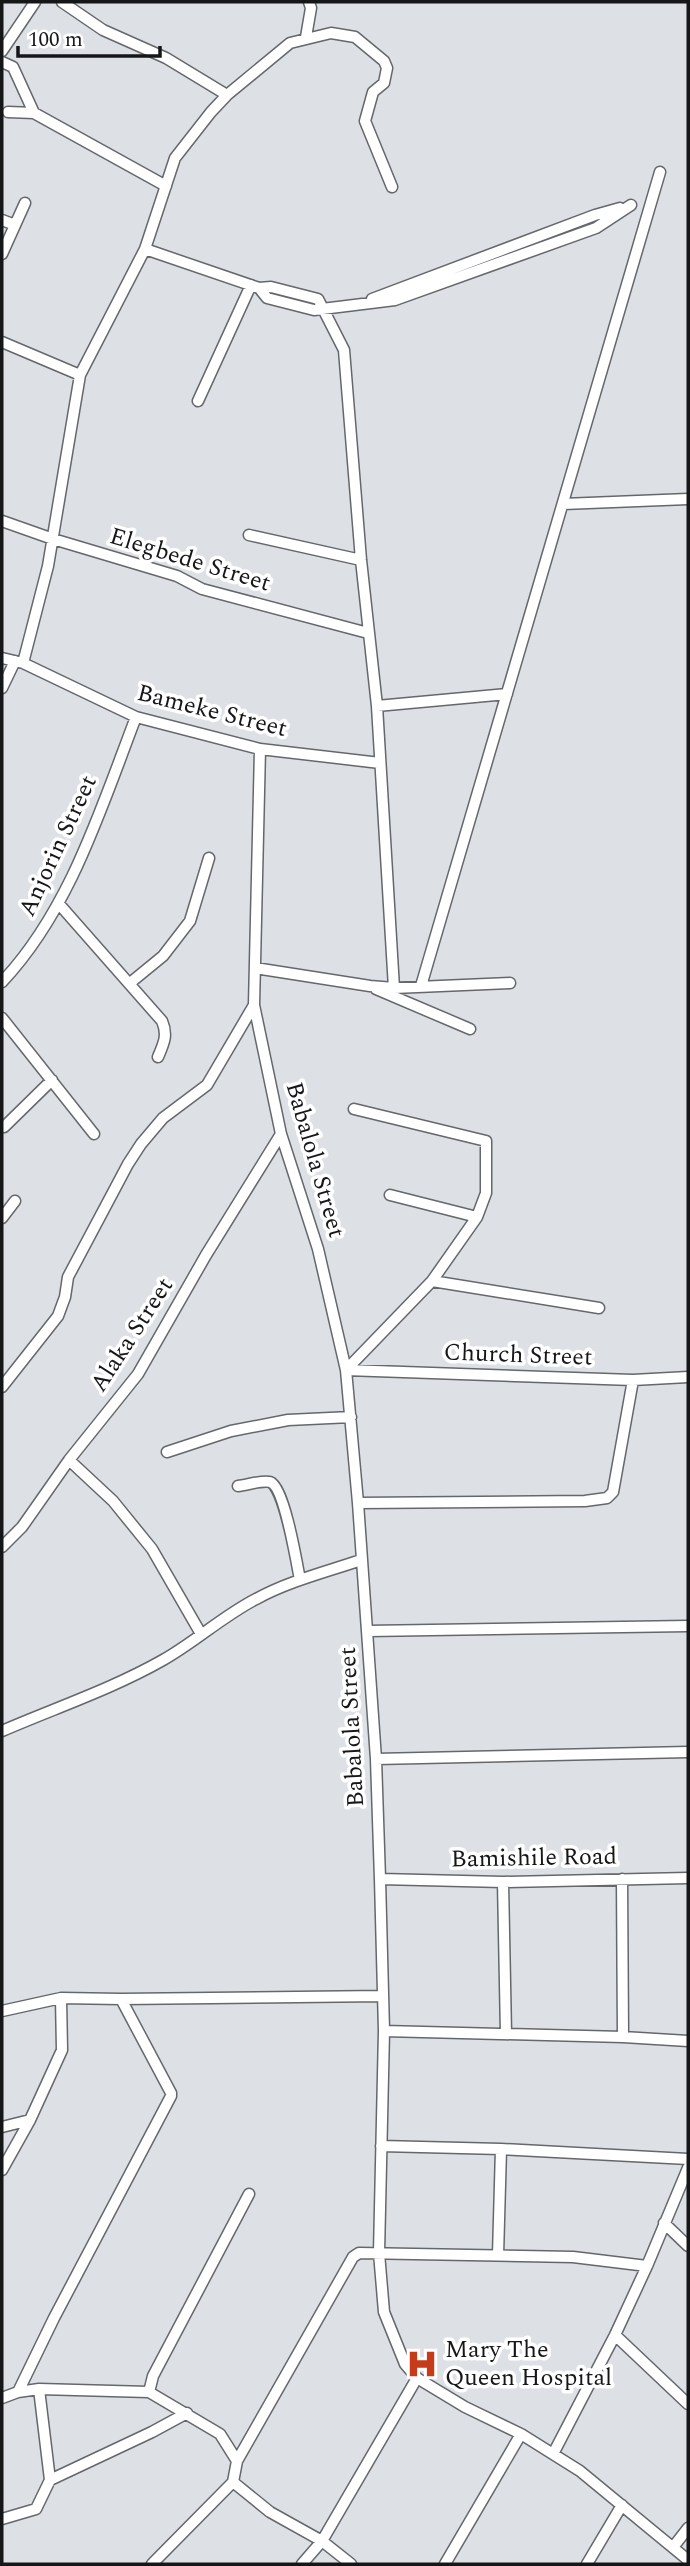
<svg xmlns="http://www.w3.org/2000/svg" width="690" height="2566" viewBox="0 0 690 2566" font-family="Spectral,serif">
	<rect width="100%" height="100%" fill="#dde0e5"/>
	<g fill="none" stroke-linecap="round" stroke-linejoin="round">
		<defs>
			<path id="minor" d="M62,2L103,30L166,58L227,95
				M306,37L311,8L309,2
				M2,51L35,2
				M2,62L13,67L34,113
				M8,112L34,113L166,186
				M2,220L15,225
				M145,249L259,288L271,287L318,299L344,350L361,560L377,706L394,988
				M2,254L25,203
				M259,288L267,298L314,310L395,300L596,228L631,205
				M372,299L595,215L620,208
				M2,342L80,375
				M198,401L251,285
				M563,504L688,499
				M2,521L53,539L177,576L202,589L368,633
				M249,535L361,560
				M2,658L23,663L136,717L260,749L380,763
				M23,663L48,566L80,375L145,249L175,158L211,112L227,95L290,43L331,33L355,37L384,61L387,68L384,83L373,92L365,121L392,187
				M2,688L15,661
				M377,706L507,694
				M260,749L254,1005L281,1134L318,1249L346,1370L358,1503L376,1759L380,1879L384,2031L379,2253L384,2312L405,2364L417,2378L465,2407L521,2434L580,2471L688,2560
				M59,904L162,1021C168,1035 164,1043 158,1057
				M255,968L370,986L394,988L510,983
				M2,982C70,910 101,808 136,717
				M130,983L163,956L190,921L209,858
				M421,986L660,172
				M376,989L470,1029
				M2,1018L94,1134
				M4,1127L52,1080
				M390,1195L477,1217
				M2,1218L15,1201
				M432,1281L599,1308
				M346,1370L432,1281L477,1217L486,1193V1141L354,1109
				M346,1370L633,1380L688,1377
				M2,1387L58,1316L65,1297L68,1277L128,1164L141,1144L163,1118L207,1085L254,1005
				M167,1452L231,1431L288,1420L351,1417
				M69,1460L113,1501L152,1549L201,1634
				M238,1486C247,1485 262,1480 270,1482C284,1486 297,1564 300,1580
				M358,1503L585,1501L607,1498L613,1492L633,1380
				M2,1547L22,1527L69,1460L138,1374L206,1255L281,1134
				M368,1631L688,1626
				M2,1731C55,1708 112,1689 163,1660C195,1642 223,1616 256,1599C289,1581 326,1572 361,1560
				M376,1759L688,1752
				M380,1879L503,1882L688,1878
				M622,1879L623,2037
				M503,1882L506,2034
				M2,2011L61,1998L121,1999L383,1996
				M384,2031L623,2037L688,2041
				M2,2127L30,2120
				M381,2146L501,2149L688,2159
				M2,2170L30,2120L62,2050L61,1998
				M664,2223L688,2246
				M498,2255L501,2149
				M615,2335L688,2404
				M18,2392L54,2318L171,2096V2093L121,1999
				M149,2392L153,2376L249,2194
				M2,2398L18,2392L39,2389L149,2392L220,2434L237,2461L233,2482L270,2512L322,2541L351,2564
				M553,2454L615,2335L647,2266L688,2168
				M237,2461L353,2257L359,2253L573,2257L647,2266
				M50,2480L152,2432L187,2413
				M2,2519L36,2509L50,2480L39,2389
				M674,2546L688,2528
				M152,2564L233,2482
				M302,2564L322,2541L417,2378
				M445,2564L521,2434
				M587,2564L622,2505"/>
		</defs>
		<use href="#minor" stroke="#64676b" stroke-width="13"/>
		<use href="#minor" stroke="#fff" stroke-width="10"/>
	</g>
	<defs>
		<symbol id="hospital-bare" viewBox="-9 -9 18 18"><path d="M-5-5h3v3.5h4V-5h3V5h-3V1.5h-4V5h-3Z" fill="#c63c1b" stroke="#fff" stroke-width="2.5" paint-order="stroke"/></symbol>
	</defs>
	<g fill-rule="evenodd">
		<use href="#hospital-bare" x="400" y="2342" width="44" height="44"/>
	</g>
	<g text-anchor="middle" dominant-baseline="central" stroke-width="7" stroke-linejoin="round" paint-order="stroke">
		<g font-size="24" fill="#151618" stroke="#fff">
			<text transform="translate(190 560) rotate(17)">Elegbede Street</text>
			<text transform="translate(212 711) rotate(14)">Bameke Street</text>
			<text transform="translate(58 846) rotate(-65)">Anjorin Street</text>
			<text transform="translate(315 1160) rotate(74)">Babalola Street</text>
			<text transform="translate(132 1335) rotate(-57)">Alaka Street</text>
			<text transform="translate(518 1355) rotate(2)">Church Street</text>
			<text transform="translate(352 1727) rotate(-93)">Babalola Street</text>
			<text transform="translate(534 1858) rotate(-1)">Bamishile Road</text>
		</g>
		<g font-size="24" fill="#151618" stroke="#fff" text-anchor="start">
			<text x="445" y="2350">Mary The<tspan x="445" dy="28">Queen Hospital</tspan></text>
		</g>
	</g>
	<rect width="690" height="2566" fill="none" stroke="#151618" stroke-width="7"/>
	<path d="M18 46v10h142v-10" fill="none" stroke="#151618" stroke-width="3.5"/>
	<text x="28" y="46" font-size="21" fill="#151618" stroke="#ffffff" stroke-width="5" paint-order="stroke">100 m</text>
</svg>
